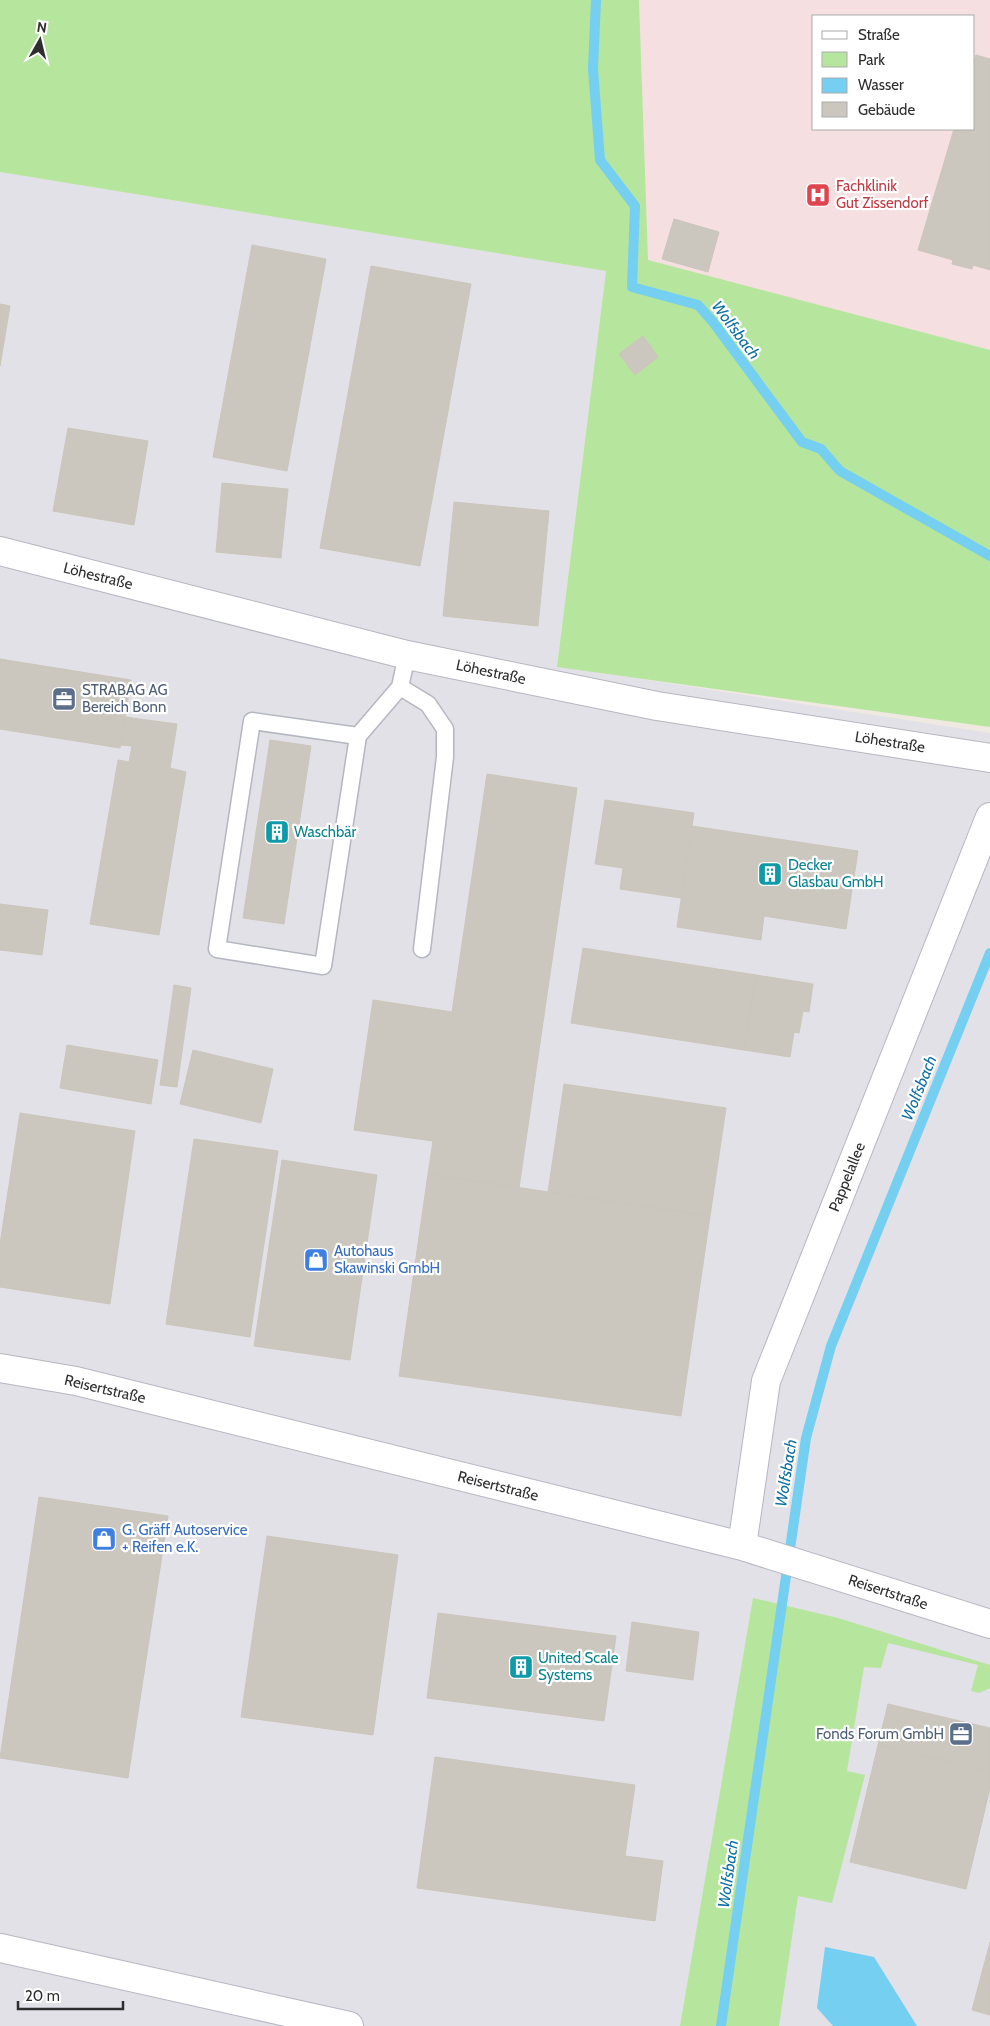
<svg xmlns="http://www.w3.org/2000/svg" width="990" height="2026" viewBox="0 0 990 2026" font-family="Cabin,sans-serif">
	<rect width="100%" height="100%" fill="#efe9e1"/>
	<path fill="#e3e1e8" d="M0,172L606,271L557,666L990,733V2026H0Z"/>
	<path fill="#f5dfe0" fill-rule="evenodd" d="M639,0H990V350L648,261ZM814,16H974V129H814Z"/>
	<path fill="#b6e59e" d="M0,0H639L648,260L990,350V727L557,667L606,271L0,172Z
		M753,1598L838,1618L990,1665V1688L979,1693L971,1691L978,1665L888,1643L881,1668L864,1667L847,1771L865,1775L832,1903L798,1896L779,2026H680Z"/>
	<path fill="#75cff0" d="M825,1947L874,1957L917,2026H833L817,2008Z"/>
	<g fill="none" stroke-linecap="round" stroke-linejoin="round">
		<path stroke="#75cff0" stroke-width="10" d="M596,0L593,69L600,160L635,206L632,287L698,305L713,322L802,442L821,449L840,471L990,556
			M721,2026L806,1438L831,1346L990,953"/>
	</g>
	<path fill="#cbc7bf" stroke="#cbc5ba" d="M976,55L990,59V270L973,265L972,269L952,264L953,260L918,250L954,129H974V61Z
		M674,219L719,232L708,272L662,259Z
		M252,245L326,259L287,471L213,457Z
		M371,266L471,284L420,566L320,548Z
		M0,304L10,306L0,366Z
		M643,336L658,357L635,375L619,354Z
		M68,428L148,441L134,525L53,511Z
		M222,483L288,489L281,558L216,552Z
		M454,502L549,511L538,626L443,616Z
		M0,659L131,680L120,748L0,729Z
		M125,717L177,724L170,768L186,772L159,935L90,924L118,760L129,762L132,746L120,745Z
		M270,740L311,746L284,924L243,918Z
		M487,774L577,788L519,1188L428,1174L433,1141L354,1130L373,1000L452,1012Z
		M605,800L694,813L681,898L620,889L623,868L595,864Z
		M692,826L858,851L846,929L764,916L761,940L677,927Z
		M0,904L48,910L42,955L0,950Z
		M583,948L756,975L744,1050L571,1023Z
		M756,975L813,984L809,1012L803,1011L799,1033L794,1032L790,1057L744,1050Z
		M174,985L191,988L177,1087L160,1085Z
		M67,1045L158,1060L151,1104L60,1088Z
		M193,1050L273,1069L261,1123L180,1104Z
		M564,1084L726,1108L710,1216L548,1192Z
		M20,1113L135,1131L110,1304L0,1287V1244Z
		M194,1139L278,1151L250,1337L166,1324Z
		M282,1160L377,1175L350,1360L254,1346Z
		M428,1174L710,1216L681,1416L399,1376Z
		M39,1497L168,1516L128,1778L0,1758Z
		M267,1536L398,1555L373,1735L241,1717Z
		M438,1613L616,1636L604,1721L427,1698Z
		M632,1622L699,1632L693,1680L626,1671Z
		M888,1704L990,1728V1772L878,1745Z
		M878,1745L990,1772V1788L966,1889L850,1862Z
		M435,1757L635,1785L625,1856L663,1861L655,1921L417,1888Z
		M990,1942V2015L972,2010Z"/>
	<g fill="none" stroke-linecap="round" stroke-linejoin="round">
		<defs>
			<path id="service" d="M400,687L428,704L445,729V757L422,949
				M358,736L252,721L217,949L323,966L358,736L400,687L407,655"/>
			<path id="minor" d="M0,551L407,655L657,706L990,758
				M0,1368L76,1381L742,1546L990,1624
				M742,1546L766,1381L990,817"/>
			<path id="secondary" d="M0,1948L349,2026"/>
		</defs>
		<use href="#service" stroke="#b4b7c1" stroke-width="19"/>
		<use href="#minor" stroke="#b4b7c1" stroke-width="30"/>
		<use href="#secondary" stroke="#b4b7c1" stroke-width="30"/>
		<use href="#service" stroke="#fff" stroke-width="16"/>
		<use href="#minor" stroke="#fff" stroke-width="28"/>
		<use href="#secondary" stroke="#fff" stroke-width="28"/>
	</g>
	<defs>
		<symbol id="hospital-square" viewBox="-11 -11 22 22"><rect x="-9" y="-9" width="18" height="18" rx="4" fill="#e0444e" stroke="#fff"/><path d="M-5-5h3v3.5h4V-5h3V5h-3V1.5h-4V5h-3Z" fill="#fff"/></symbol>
		<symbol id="office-square" viewBox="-11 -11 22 22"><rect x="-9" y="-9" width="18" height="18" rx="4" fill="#5c6f8a" stroke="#fff"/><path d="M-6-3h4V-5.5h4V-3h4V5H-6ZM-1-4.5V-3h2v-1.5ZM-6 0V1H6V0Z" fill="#fff"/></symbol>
		<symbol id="building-square" viewBox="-11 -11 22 22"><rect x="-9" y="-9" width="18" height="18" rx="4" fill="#0f9aa8" stroke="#fff"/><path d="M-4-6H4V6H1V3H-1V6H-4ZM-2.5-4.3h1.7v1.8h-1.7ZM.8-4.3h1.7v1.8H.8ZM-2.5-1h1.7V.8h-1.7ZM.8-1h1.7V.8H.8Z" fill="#fff"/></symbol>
		<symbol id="shop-square" viewBox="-11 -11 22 22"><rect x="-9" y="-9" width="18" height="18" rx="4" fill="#3f7fe0" stroke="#fff"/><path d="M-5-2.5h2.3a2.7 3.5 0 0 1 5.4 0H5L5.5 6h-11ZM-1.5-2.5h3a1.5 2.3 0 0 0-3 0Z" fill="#fff"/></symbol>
	</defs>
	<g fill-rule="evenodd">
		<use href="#hospital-square" x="804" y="181" width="28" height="28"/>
		<use href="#office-square" x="50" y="685" width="28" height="28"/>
		<use href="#building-square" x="263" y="818" width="28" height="28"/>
		<use href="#building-square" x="756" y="860" width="28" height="28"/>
		<use href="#shop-square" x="302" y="1246" width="28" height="28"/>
		<use href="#shop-square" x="90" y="1525" width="28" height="28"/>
		<use href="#building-square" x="507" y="1653" width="28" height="28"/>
		<use href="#office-square" x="947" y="1720" width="28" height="28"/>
	</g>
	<g text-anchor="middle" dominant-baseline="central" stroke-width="4.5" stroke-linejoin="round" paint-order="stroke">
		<g font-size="15" fill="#be3a42" stroke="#fff" text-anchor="start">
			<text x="836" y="186">Fachklinik<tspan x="836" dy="17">Gut Zissendorf</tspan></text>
		</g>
		<g font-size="15" fill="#2e2e2e" stroke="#fff">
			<text transform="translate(98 576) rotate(14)">Löhestraße</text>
			<text transform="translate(491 672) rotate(12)">Löhestraße</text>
			<text transform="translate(890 742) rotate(9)">Löhestraße</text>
			<text transform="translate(847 1177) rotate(-68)">Pappelallee</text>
			<text transform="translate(105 1389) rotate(13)">Reisertstraße</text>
			<text transform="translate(498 1486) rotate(14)">Reisertstraße</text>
			<text transform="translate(888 1592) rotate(18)">Reisertstraße</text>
		</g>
		<g font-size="15" fill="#4e5e75" stroke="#fff" text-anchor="start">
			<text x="82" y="690">STRABAG AG<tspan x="82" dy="17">Bereich Bonn</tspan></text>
			<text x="944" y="1734" text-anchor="end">Fonds Forum GmbH</text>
		</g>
		<g font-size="15" fill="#0d838f" stroke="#fff" text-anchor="start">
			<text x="294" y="832">Waschbär</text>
			<text x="788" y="865">Decker<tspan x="788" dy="17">Glasbau GmbH</tspan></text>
			<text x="538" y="1658">United Scale<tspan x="538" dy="17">Systems</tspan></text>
		</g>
		<g font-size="15" fill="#366cbe" stroke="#fff" text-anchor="start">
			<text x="334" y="1251">Autohaus<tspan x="334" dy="17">Skawinski GmbH</tspan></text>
			<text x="122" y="1530">G. Gräff Autoservice<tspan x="122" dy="17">+ Reifen e.K.</tspan></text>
		</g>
		<g font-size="16" font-style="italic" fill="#0d6fa3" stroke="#fff">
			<text transform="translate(736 330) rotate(53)">Wolfsbach</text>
			<text transform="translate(919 1088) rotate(-68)">Wolfsbach</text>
			<text transform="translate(786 1473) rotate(-81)">Wolfsbach</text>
			<text transform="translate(728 1874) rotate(-82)">Wolfsbach</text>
		</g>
	</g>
	<rect x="812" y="15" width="162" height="115" fill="#ffffff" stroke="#ababab"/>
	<rect x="822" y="31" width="25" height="8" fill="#ffffff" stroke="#ababab"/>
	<text x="858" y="40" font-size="15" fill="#2e2e2e">Straße</text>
	<rect x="822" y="52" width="25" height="15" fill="#b6e59e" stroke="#ababab"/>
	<text x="858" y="65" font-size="15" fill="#2e2e2e">Park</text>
	<rect x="822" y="78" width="25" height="15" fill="#75cff0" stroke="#ababab"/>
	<text x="858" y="90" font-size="15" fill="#2e2e2e">Wasser</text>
	<rect x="822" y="102" width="25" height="15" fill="#cbc7bf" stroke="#ababab"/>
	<text x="858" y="115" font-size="15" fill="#2e2e2e">Gebäude</text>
	<g transform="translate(40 40) rotate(8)" stroke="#ffffff" stroke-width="4" paint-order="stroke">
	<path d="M0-4L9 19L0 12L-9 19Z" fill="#2e2e2e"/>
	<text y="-8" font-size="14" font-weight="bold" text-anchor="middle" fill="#2e2e2e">N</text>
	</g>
	<path d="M18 2001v8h105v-8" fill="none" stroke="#2e2e2e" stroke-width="2.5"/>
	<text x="25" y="2001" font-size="15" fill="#2e2e2e" stroke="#ffffff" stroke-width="4" paint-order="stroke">20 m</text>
</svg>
